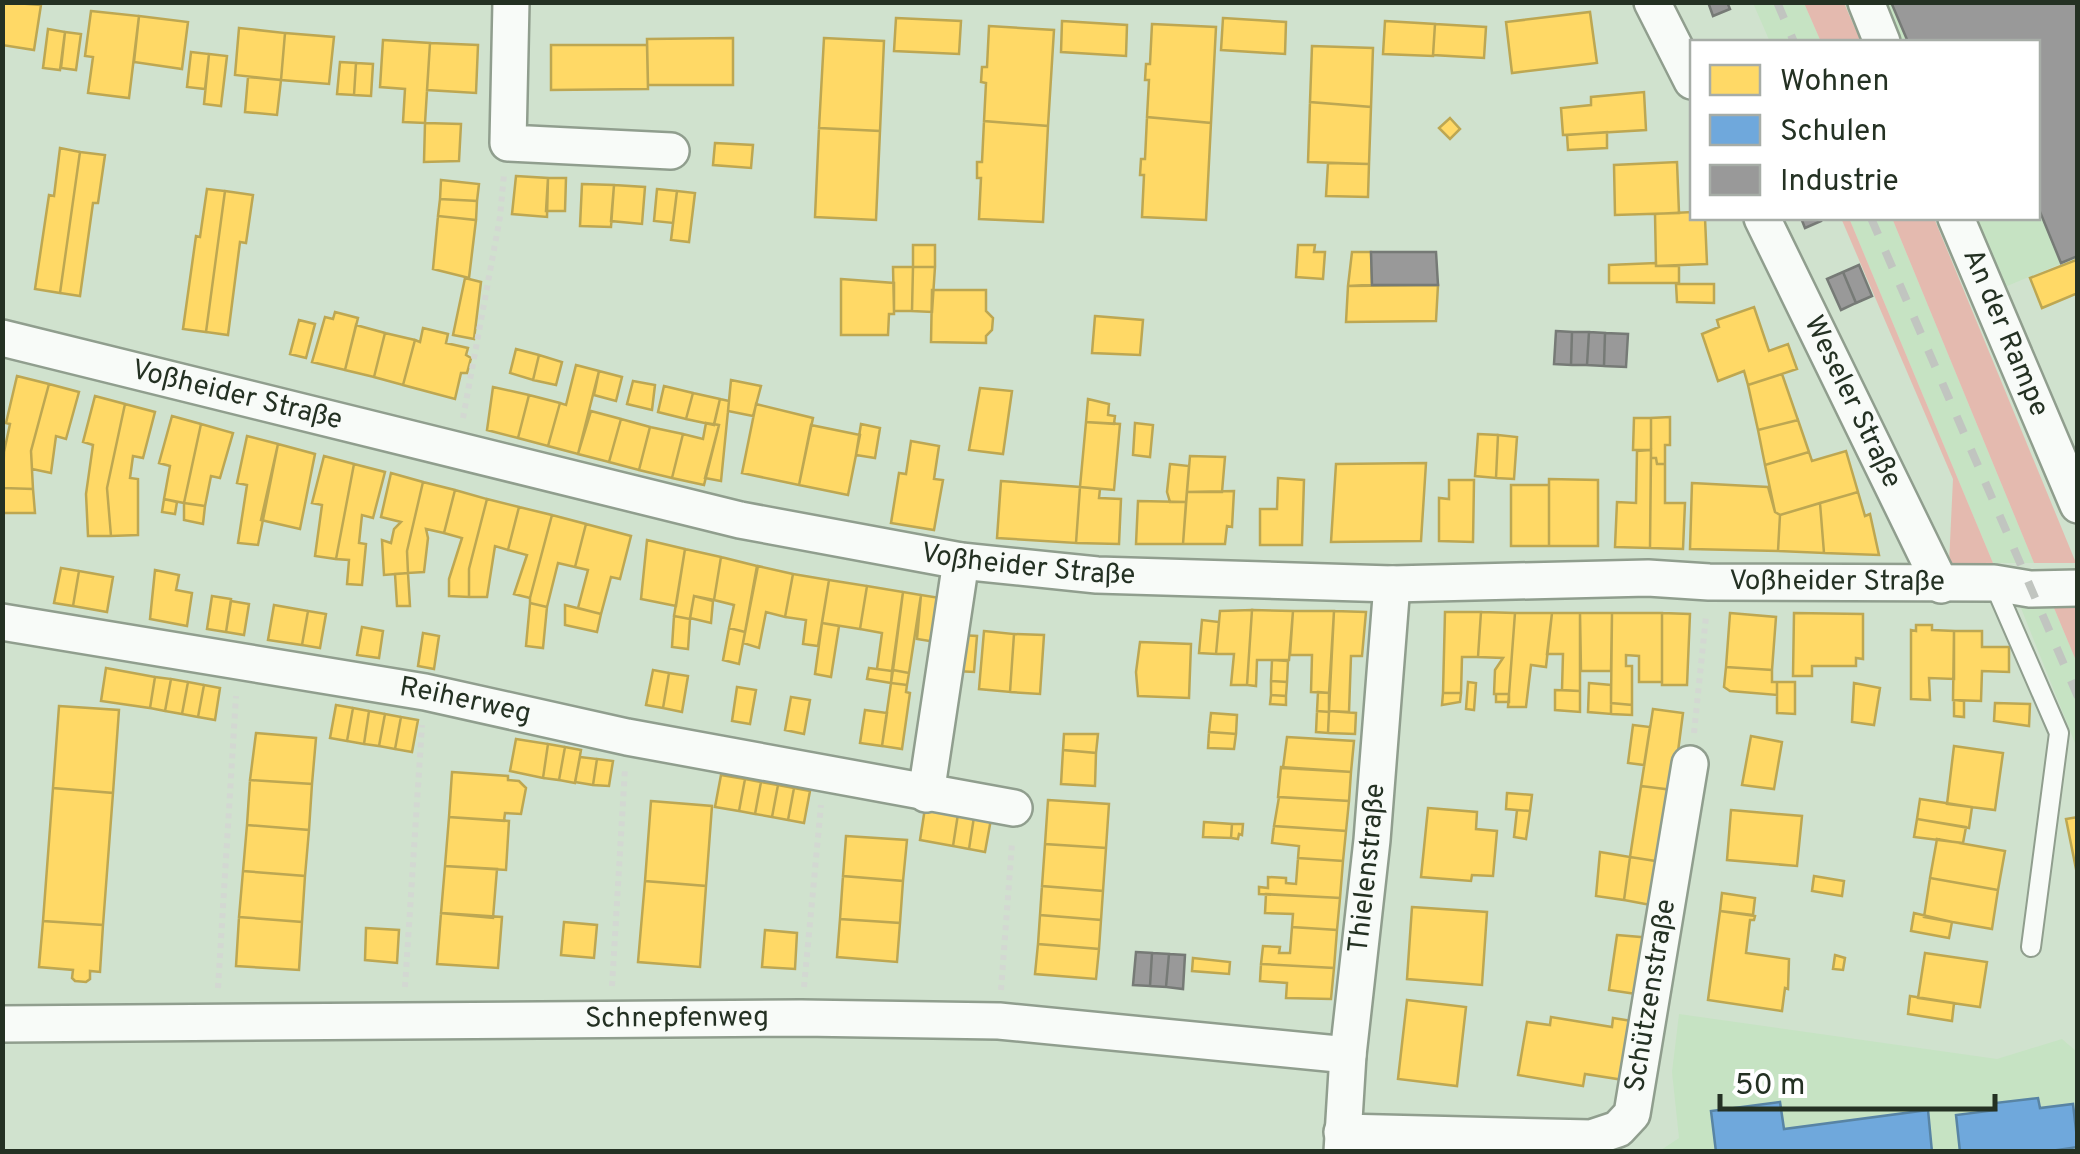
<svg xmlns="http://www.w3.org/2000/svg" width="2080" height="1154" viewBox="0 0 2080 1154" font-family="Overpass,sans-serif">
	<rect width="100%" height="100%" fill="#d0e2ce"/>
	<path fill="#c6e3c3" d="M1753,3H1804L1821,42H1770Z
		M1881,3H2077V257L2000,289L1970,218H2038V42H1897Z
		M1849,218H1892L2034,563H1993Z
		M2021,608H2054L2077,663V748Z
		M1679,1014L1997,1059L2062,1039L2077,1052V1151L1658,1152L1679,1138L1672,1072Z"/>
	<path fill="#e4baaf" d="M1804,3H1844L1861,42H1821Z
		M1841,218H1849L1993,563L1949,564L1953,479Z
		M1892,218H1934L2076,563H2034Z
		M2054,608H2077V663Z"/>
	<path fill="#ffd966" stroke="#bda752" stroke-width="2.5" d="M2,2L41,5L34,50L2,45Z
		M91,11L139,16L129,98L88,93L93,57L85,56Z
		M1590,12L1597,63L1512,73L1506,22Z
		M139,16L188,22L182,69L134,62Z
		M896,18L961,21L959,54L894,51Z
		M1223,18L1286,22L1285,54L1221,50Z
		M1062,21L1127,25L1126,56L1061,52Z
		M1385,21L1435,24L1433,56L1383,54Z
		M1152,24L1216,27L1211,123L1147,117L1149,80H1145L1146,64H1150Z
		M1435,24L1486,27L1484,58L1433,55Z
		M989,26L1054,30L1048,126L984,121L986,83L981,82L982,67H987Z
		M239,28L285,33L281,80L235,75Z
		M48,29L65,32L60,70L43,68Z
		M65,32L81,34L76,70L61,68Z
		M285,33L334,37L329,84L281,80Z
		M733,38V85H648L647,39Z
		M824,38L884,41L880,131L819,128Z
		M383,40L430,43L425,123L403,122L405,89L380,87Z
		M430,43L478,45L476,93L427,90Z
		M551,45H647L648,89L551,90Z
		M1312,46L1373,48L1371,107L1310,102Z
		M191,52L209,54L205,89L187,87Z
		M209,54L227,56L221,106L204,104Z
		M340,62L356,63L354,95L337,94Z
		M356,63L373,64L371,96L354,95Z
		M248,77L281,80L277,115L245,112Z
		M1644,92L1646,130L1563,135L1561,108L1591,105V97Z
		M1310,102L1371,107L1369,164L1308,162Z
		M1147,117L1211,123L1206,220L1142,217L1144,175H1140L1141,159H1145Z
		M1450,118L1460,129L1450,139L1439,128Z
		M984,121L1048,126L1043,222L979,219L981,178H977V162H982Z
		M425,123L461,124L459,161L424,162Z
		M819,128L880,131L876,220L815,217Z
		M1607,132V148L1568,150L1567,135Z
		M715,143L753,145L751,168L713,165Z
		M60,148L80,152L60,293L35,289L49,195L54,196Z
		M80,152L105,155L98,203H93L80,296L60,293Z
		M1677,162L1679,213L1615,215L1614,165Z
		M1328,163L1369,164L1368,197L1326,196Z
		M516,176L548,178L547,217L512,214Z
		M548,178H566L565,211H546Z
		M441,180L479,184L477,201L440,199Z
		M582,184L614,185L611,227L580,226Z
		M614,185L645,187L642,224L611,221Z
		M207,189L225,191L206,332L183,329L196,236L200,237Z
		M657,189L677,191L673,223L654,221Z
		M225,191L253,195L246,243L240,242L228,335L206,332Z
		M677,191L695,193L689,242L671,240Z
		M440,199L477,201L476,220L438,216Z
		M1692,212V218H1705L1707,264L1656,266L1655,214Z
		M438,216L476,220L469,278L433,269Z
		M913,245H935V267H913Z
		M1298,245H1315L1314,252H1325L1323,279L1296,277Z
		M1352,252H1371L1372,285L1348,286Z
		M2076,260L2078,293L2042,308L2030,278Z
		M1656,263V266H1679V283H1609V265Z
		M893,267H913L912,311H894Z
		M913,267H935L932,312L912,311Z
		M465,278L481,282L474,339L453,335Z
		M841,279L894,283V314H889L888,335H841Z
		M1676,284H1714V303L1677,302Z
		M1438,285L1436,321L1346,322L1348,286Z
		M932,290H986V311L993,318L992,330L986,336V343L931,342Z
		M1754,307L1769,351L1788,344L1797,369L1748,385L1744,371L1718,381L1702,334L1719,327L1717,320Z
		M335,312L358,318L345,370L312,362L325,317L333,319Z
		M1095,316L1143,320L1140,355L1092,353Z
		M299,320L315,324L306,358L290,354Z
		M356,325L385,333L374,377L345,370Z
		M423,328L448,334L446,343L468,348L466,355L471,358L467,373H461L455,399L403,385L415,340L420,342Z
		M385,333L415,340L403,385L374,377Z
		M516,349L539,355L533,380L510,373Z
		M539,355L562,362L556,385L533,380Z
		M576,365L599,371L578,454L548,446L560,403L566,405Z
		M599,371L622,377L616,401L594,395Z
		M1782,374L1798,420L1758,430L1748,385Z
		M17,376L49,384L31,451L33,489L3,488L4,452L10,424L6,423Z
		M731,380L761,386L753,416L728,411Z
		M633,381L655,385L652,410L627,404Z
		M49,384L79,392L66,439L56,436L51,473L32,469L31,451Z
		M664,386L693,393L686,419L658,412Z
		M493,387L529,395L518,438L487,430Z
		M980,388L1012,391L1003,454L969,450Z
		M693,393L720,399L714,425L686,419Z
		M529,395L560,403L548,446L518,438Z
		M95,396L125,404L107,488L111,536H88L86,494L93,445L83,442Z
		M720,399L729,401L721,481L705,478L719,425L714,424Z
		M1088,399L1109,404L1108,415L1115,416L1114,424L1086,422Z
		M125,404L155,412L143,458L133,456L130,478L138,479V535L111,536L107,488Z
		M756,404L813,418L799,485L742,473Z
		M591,411L621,419L609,462L578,454Z
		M172,416L201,424L184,503L164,499L170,466L159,463Z
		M1670,417V445H1665V464H1657L1656,458H1651V418Z
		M1634,418H1651V450H1633Z
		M621,419L650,427L639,470L609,462Z
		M1798,420L1809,452L1765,465L1758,430Z
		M1086,422L1120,424L1114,490L1080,487Z
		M706,423L719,425L704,485L672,478L683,434L703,439Z
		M1135,423L1153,425L1150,457L1133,455Z
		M201,424L233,433L220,478L211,476L205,506L184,503Z
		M861,424L880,428L875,458L856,455Z
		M811,425L860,435L848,495L799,485Z
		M650,427L683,434L672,478L639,470Z
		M1478,434L1498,435L1496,478L1475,476Z
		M1498,435L1517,437L1514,479L1496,478Z
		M247,436L278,444L258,545L238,543L247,485L237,483Z
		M911,441L939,446L934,479L943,480L934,530L891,523L899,473L906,474Z
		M278,444L315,454L300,529L261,520Z
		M1651,450L1650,548L1615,547L1617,502L1636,503L1637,451Z
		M1846,451L1858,492L1780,515L1775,512L1765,465L1809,452L1812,461Z
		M324,456L354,464L336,559L315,556L322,505L312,503Z
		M1190,456L1225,457L1222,492H1187Z
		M1651,458H1656L1657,464H1665V503H1685L1683,549L1650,548Z
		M1426,463L1421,541L1331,542L1336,464Z
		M354,464L385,472L373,518L362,515L359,543L366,544L362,585L347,584L349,560L336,559Z
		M1170,464L1189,466L1186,502H1170L1167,492Z
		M391,473L423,482L407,551L408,573L384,575L382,540L391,543L394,529L401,522L381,517Z
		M1278,478L1304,480L1302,545H1260V509H1277Z
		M1549,479L1598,480V546H1549Z
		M1449,480H1474L1473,542L1439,541V498L1449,499Z
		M1001,481L1080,487L1076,543L997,538Z
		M423,482L455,490L444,533L426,529L428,538L424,572L408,573L407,551Z
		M1692,483L1768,487L1775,512L1780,515L1778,551L1690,549Z
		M1511,485H1549V546H1511Z
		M1080,487L1100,489L1099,498L1121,499L1119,544L1076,543Z
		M3,488L33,489L35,513H3Z
		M455,490L487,499L469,569V597L449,596V579L462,538L444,533Z
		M1234,491L1232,527L1227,526L1225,544H1183L1187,492Z
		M1858,492L1865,516L1870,514L1879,555L1824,553L1820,503Z
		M164,499L177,502L175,514L162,512Z
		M487,499L519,507L508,550L495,546L487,597H469V569Z
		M1138,501L1186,502L1183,544H1136Z
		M184,503L205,506L203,524L184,520Z
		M1820,503L1824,553L1778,551L1780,515Z
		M519,507L552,515L530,598L514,594L527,555L508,550Z
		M552,515L586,524L575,567L558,563L547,607L530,603V598Z
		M586,524L631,536L620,579L611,577L601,614L578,608L588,570L575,567Z
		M647,540L685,549L676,606L641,599Z
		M685,549L721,557L714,600L694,596L690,619L674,616Z
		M721,557L757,566L745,632L729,628L734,605L714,600Z
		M758,566L793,574L785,617L766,612L759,648L743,643Z
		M61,568L79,571L73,606L54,603Z
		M155,570L179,575L176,590L192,593L187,626L150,619Z
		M79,571L113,577L107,612L73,606Z
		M408,573L410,606H397L395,574Z
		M793,574L829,580L818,646L803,644L806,620L785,617Z
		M829,580L867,586L860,629L822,623Z
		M867,586L903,592L892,671L877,669L882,633L860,629Z
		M903,592L921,595L909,673L893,670Z
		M921,595L940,598L936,642L917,639Z
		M212,596L231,599L226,632L207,629Z
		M694,596L713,601L711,623L690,618Z
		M231,601L249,604L244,635L226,632Z
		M530,603L547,607L543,648L526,646Z
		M274,605L308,611L302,645L268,640Z
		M565,605L601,614L597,632L565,625Z
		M1252,610L1247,685H1231L1234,654H1216L1220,611Z
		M1252,610L1293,611L1289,660H1257L1256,686L1247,685Z
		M308,611L326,614L320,648L302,645Z
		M1293,611H1334L1329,693L1311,692L1312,655H1290Z
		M1334,611L1366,612L1362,656H1351L1349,712L1329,711Z
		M1445,612H1481L1478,657H1462L1461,693H1443Z
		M1481,612L1515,613L1509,694H1494L1495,670L1503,658L1478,657Z
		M1515,613H1552L1546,667L1531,665L1526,707H1508Z
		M1552,613H1580V691L1562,690L1563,654H1547Z
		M1580,613H1612L1611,671H1581Z
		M1612,613H1662V682H1639V656L1626,655V666H1632V705L1611,703Z
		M1662,613L1690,614L1687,685H1662Z
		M1730,613L1776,617L1772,670L1726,667Z
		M1794,613L1863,614V659L1856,658V666H1812V676H1793Z
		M674,616L690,619L688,649L672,647Z
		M1202,620L1219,622L1216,654L1199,653Z
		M822,623L839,626L831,677L815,674Z
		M1916,625H1932V630L1954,631V679L1929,678L1930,700L1911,699V630L1916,631Z
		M362,627L383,631L379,658L357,655Z
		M729,628L745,632L739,664L723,660Z
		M984,631L1014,634L1010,692L979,689Z
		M1954,631H1982V647H2009V672L1982,671L1981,701L1953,700Z
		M423,633L439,636L434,669L418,666Z
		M1014,634L1044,635L1040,694L1010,692Z
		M960,635L977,636L974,672L956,671Z
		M1140,642L1191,644L1189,698L1138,696L1136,672Z
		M1272,660L1288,661L1287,682L1271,681Z
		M1726,667L1772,670V682H1777V695L1730,691L1724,687Z
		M106,668L155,677L150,708L101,701Z
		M869,668L892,671L891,683L867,679Z
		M653,670L669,673L663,708L646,705Z
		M893,670L909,673L907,685L891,683Z
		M669,673L688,676L682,712L663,708Z
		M155,677L171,679L165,711L150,708Z
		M171,679L188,682L182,714L165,711Z
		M1271,681L1287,682L1286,696L1271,695Z
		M188,682L204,685L198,717L182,714Z
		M1468,682L1476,683L1474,710L1466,709Z
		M1777,682H1795V714L1777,713Z
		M891,683L907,685L906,692L910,693L902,749L882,746Z
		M1589,683L1611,685V714L1588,712Z
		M1854,683L1880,688L1874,725L1852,722Z
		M204,685L220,688L215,720L198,717Z
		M737,687L756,690L750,724L732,721Z
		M1555,690L1580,691V712L1555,710Z
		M1318,692L1329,693V712L1317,711Z
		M1443,693H1461L1460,702L1442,705Z
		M1496,694H1509V702H1496Z
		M1271,695L1286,696V705L1270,704Z
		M791,697L810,700L804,734L785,730Z
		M1954,700L1964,701V717L1954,716Z
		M1611,703L1632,705V715L1611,714Z
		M1995,703L2030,704L2029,726L1994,721Z
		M336,705L353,708L347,741L330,738Z
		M59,706L119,710L113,793L53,788Z
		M353,708L369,711L364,744L347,741Z
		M1653,709L1683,713L1673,790L1641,786Z
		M865,710L887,713L882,746L860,743Z
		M369,711L385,714L379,746L364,744Z
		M1317,711L1329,712L1328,733L1316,732Z
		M1329,711L1356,713L1355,734L1328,733Z
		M1211,713L1237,715L1236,734L1209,732Z
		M385,714L401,717L395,749L379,746Z
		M401,717L418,720L412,752L395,749Z
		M1633,725L1650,727L1644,765L1628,763Z
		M1209,732L1236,734L1234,749L1208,748Z
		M256,733L316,738L312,784L250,780Z
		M1064,734H1098L1096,753L1063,750Z
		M1751,736L1782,742L1774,789L1742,785Z
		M1287,737L1354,741L1351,772L1283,768Z
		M516,739L548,744L543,778L510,771Z
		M548,744L565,747L559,780L543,778Z
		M1954,746L2003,753L1995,810L1947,804Z
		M565,747L581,750L575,783L559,780Z
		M1063,750L1096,753L1095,786L1061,784Z
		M580,757L597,759L593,785L575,782Z
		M597,759L613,761L609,786L593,785Z
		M1281,767L1351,772L1349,801L1278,797Z
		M452,772L508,776V780L519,781L526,788L521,814L505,813L504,821L449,817Z
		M721,775L745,779L739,811L715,807Z
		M745,779L761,782L755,814L739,811Z
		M250,780L312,784L309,830L247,825Z
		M761,782L778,785L772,817L755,814Z
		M778,785L794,788L788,820L772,817Z
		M1641,786L1673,790L1662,862L1630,857Z
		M53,788L113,793L103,925L43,921Z
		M794,788L810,791L804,823L788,820Z
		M1507,793L1532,795L1530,811L1506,809Z
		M1279,797L1349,801L1346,831L1274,826Z
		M1920,799L1972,807L1969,828L1917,819Z
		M1048,800L1109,804L1106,848L1045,844Z
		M651,801L712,806L706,886L645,881Z
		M925,808L958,814L953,846L920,840Z
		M1428,808L1477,812L1476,829L1497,831L1493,876L1472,875L1471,881L1421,877Z
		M1517,810L1530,811L1526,839L1514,837Z
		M1731,810L1802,816L1797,866L1727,860Z
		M958,814L974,817L969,849L953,846Z
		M449,817L509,821L506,870L445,866Z
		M974,817L991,819L985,852L969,849Z
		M2078,817V873L2077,874L2066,819Z
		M1917,819L1966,827L1963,843L1914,837Z
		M1204,822L1232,824L1231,838L1203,837Z
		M1232,824H1243L1242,835L1239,834L1238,839L1231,838Z
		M247,825L309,830L305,876L243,871Z
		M1274,826L1346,831L1343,861L1298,858L1299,846L1272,843Z
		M846,836L907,840L903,881L843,876Z
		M1937,839L2005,851L1998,890L1930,878Z
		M1045,844L1106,848L1103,891L1042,886Z
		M1600,852L1630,857L1624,900L1596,896Z
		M1630,857L1662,862L1656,906L1624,900Z
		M1298,858L1343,861L1340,898L1259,894V887L1268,888V877L1286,878V883L1296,884Z
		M445,866L497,869L493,918L441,913Z
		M243,871L305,876L302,922L239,917Z
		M843,876L903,881L900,923L840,919Z
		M1814,876L1844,881L1842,896L1812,891Z
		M1930,878L1998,890L1992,929L1924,917Z
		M645,881L706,886L700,967L638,962Z
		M1042,886L1103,891L1101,920L1040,915Z
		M1722,893L1755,898L1753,915L1720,911Z
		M1266,894L1340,898L1337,930L1292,927L1293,914L1265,913Z
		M1412,907L1487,912L1482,985L1407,979Z
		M1720,911L1755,916L1754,920H1750L1746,953L1789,959L1788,989L1785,988L1782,1011L1708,1000Z
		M441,913L502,917L498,968L437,964Z
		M1914,913L1952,922L1949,938L1911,931Z
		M1040,915L1101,920L1099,949L1038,944Z
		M239,917L302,922L299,970L236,966Z
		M840,919L900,923L897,962L837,957Z
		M43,921L103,925L100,972L90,971V979L86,982L75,981L72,978L73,970L39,967Z
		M564,922L597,925L594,958L561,955Z
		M1292,927L1337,930L1334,968L1261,964L1263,946L1280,947L1279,953H1290Z
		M366,928L399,930L397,963L365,960Z
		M765,930L797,933L795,969L762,967Z
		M1617,935L1652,938L1643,995L1609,990Z
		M1038,944L1099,949L1096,979L1035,974Z
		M1925,953L1987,962L1980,1007L1918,998Z
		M1835,955L1845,958L1843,970L1833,969Z
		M1193,958L1230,962L1229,974L1192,971Z
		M1261,964L1334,968L1331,999L1286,998L1287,983L1260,981Z
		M1910,996L1954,1003L1952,1021L1908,1014Z
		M1407,1000L1466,1007L1457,1086L1398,1079Z
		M1551,1017L1612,1027L1613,1018L1638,1022L1630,1081L1585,1074L1583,1086L1518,1075L1527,1022L1550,1025Z"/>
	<path fill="#6fa8dc" stroke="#5884a4" stroke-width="2.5" d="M2038,1098L2040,1108L2073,1104L2078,1147L2044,1152H1960L1956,1115L1996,1110L1995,1103Z
		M1780,1102L1784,1129L1928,1110L1932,1152H1716L1711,1111Z"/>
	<path fill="#999" stroke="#767a76" stroke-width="2.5" d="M1708,2H1727L1730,9L1713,16Z
		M1891,2H2078V256L2061,263L2038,207V42H1908Z
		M1801,218H1820L1821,221L1805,228Z
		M1371,252H1436L1438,285H1372Z
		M1859,265L1872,296L1856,303L1843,272Z
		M1843,272L1856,303L1841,310L1827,279Z
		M1556,331L1572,332L1571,365L1554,364Z
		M1572,332H1589L1587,365H1571Z
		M1589,332L1605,333L1604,366L1587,365Z
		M1605,333L1628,334L1626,367L1604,366Z
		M1136,952L1152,953L1150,986L1133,985Z
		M1152,953L1169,954L1166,987L1150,986Z
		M1169,954L1185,955L1183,989L1166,987Z"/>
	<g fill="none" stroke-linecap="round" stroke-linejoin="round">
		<defs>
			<path id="lane" d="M1994,584L2059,733L2031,947"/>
			<g id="street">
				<path d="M511,2L508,143L671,151"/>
				<path d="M1652,2L1692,81"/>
				<path d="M1866,2L1882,42"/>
				<path id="s1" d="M1762,218L1941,585"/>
				<path id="s2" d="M1956,218L2078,505"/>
				<path id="s3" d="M2,338L740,520L961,561L1097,575L1392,584L1648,578L1709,582L1994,583L2030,589L2078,588"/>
				<path id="s4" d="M2,622L425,692L627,737L1014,808"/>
				<path d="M926,794L961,561"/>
				<path id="s5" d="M2,1024L801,1018L999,1021L1348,1055"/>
				<path id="s6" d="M1342,1132L1591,1138L1618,1129L1632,1114L1690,764"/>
				<path id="s7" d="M1342,1152L1348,1055L1372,840L1392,584"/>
			</g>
		</defs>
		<use href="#lane" stroke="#909e8e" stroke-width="22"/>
		<use href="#street" stroke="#909e8e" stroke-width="40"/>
		<path stroke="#d3d8d2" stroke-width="6" stroke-dasharray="5 5" stroke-linecap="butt" d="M463,418L500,217L504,174
			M1694,733L1706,616
			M612,986L625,768
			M405,987L422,725
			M804,987L821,805
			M218,988L236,696
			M1001,990L1012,843"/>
		<use href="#lane" stroke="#f8fbf8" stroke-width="18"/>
		<use href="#street" stroke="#f8fbf8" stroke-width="35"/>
		<path stroke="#c1c5c0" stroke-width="8" stroke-dasharray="18 18" stroke-linecap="butt" d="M1777,2L1794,42
			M1871,218L2078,697"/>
	</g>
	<g text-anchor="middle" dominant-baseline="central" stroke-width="10" stroke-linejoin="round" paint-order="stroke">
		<g font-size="28" fill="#243123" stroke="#fff">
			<text stroke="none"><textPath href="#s2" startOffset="125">An der Rampe</textPath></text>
			<text stroke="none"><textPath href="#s3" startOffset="242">Voßheider Straße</textPath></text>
			<text stroke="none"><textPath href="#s1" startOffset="205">Weseler Straße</textPath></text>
			<text stroke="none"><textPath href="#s3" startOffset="1052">Voßheider Straße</textPath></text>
			<text stroke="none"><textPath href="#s3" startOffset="1862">Voßheider Straße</textPath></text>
			<text stroke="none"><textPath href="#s4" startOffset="470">Reiherweg</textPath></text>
			<text stroke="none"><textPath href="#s7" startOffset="285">Thielenstraße</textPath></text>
			<text stroke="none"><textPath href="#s6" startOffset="418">Schützenstraße</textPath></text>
			<text stroke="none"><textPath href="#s5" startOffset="675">Schnepfenweg</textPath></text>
		</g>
	</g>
	<rect width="2080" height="1154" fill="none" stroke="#243123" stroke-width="10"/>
	<rect x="1690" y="40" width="350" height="180" fill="#ffffff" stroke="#a7ada7" stroke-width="2.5"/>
	<rect x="1710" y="65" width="50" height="30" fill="#ffd966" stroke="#a7ada7" stroke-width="2.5"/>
	<text x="1780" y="90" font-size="30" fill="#243123">Wohnen</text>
	<rect x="1710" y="115" width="50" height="30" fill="#6fa8dc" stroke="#a7ada7" stroke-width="2.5"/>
	<text x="1780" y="140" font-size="30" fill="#243123">Schulen</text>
	<rect x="1710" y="165" width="50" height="30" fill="#999999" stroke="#a7ada7" stroke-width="2.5"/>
	<text x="1780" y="190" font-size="30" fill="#243123">Industrie</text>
	<path d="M1720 1094v15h275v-15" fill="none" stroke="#243123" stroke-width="5"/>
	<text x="1735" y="1094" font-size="30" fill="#243123" stroke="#ffffff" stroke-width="8" paint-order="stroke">50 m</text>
</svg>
